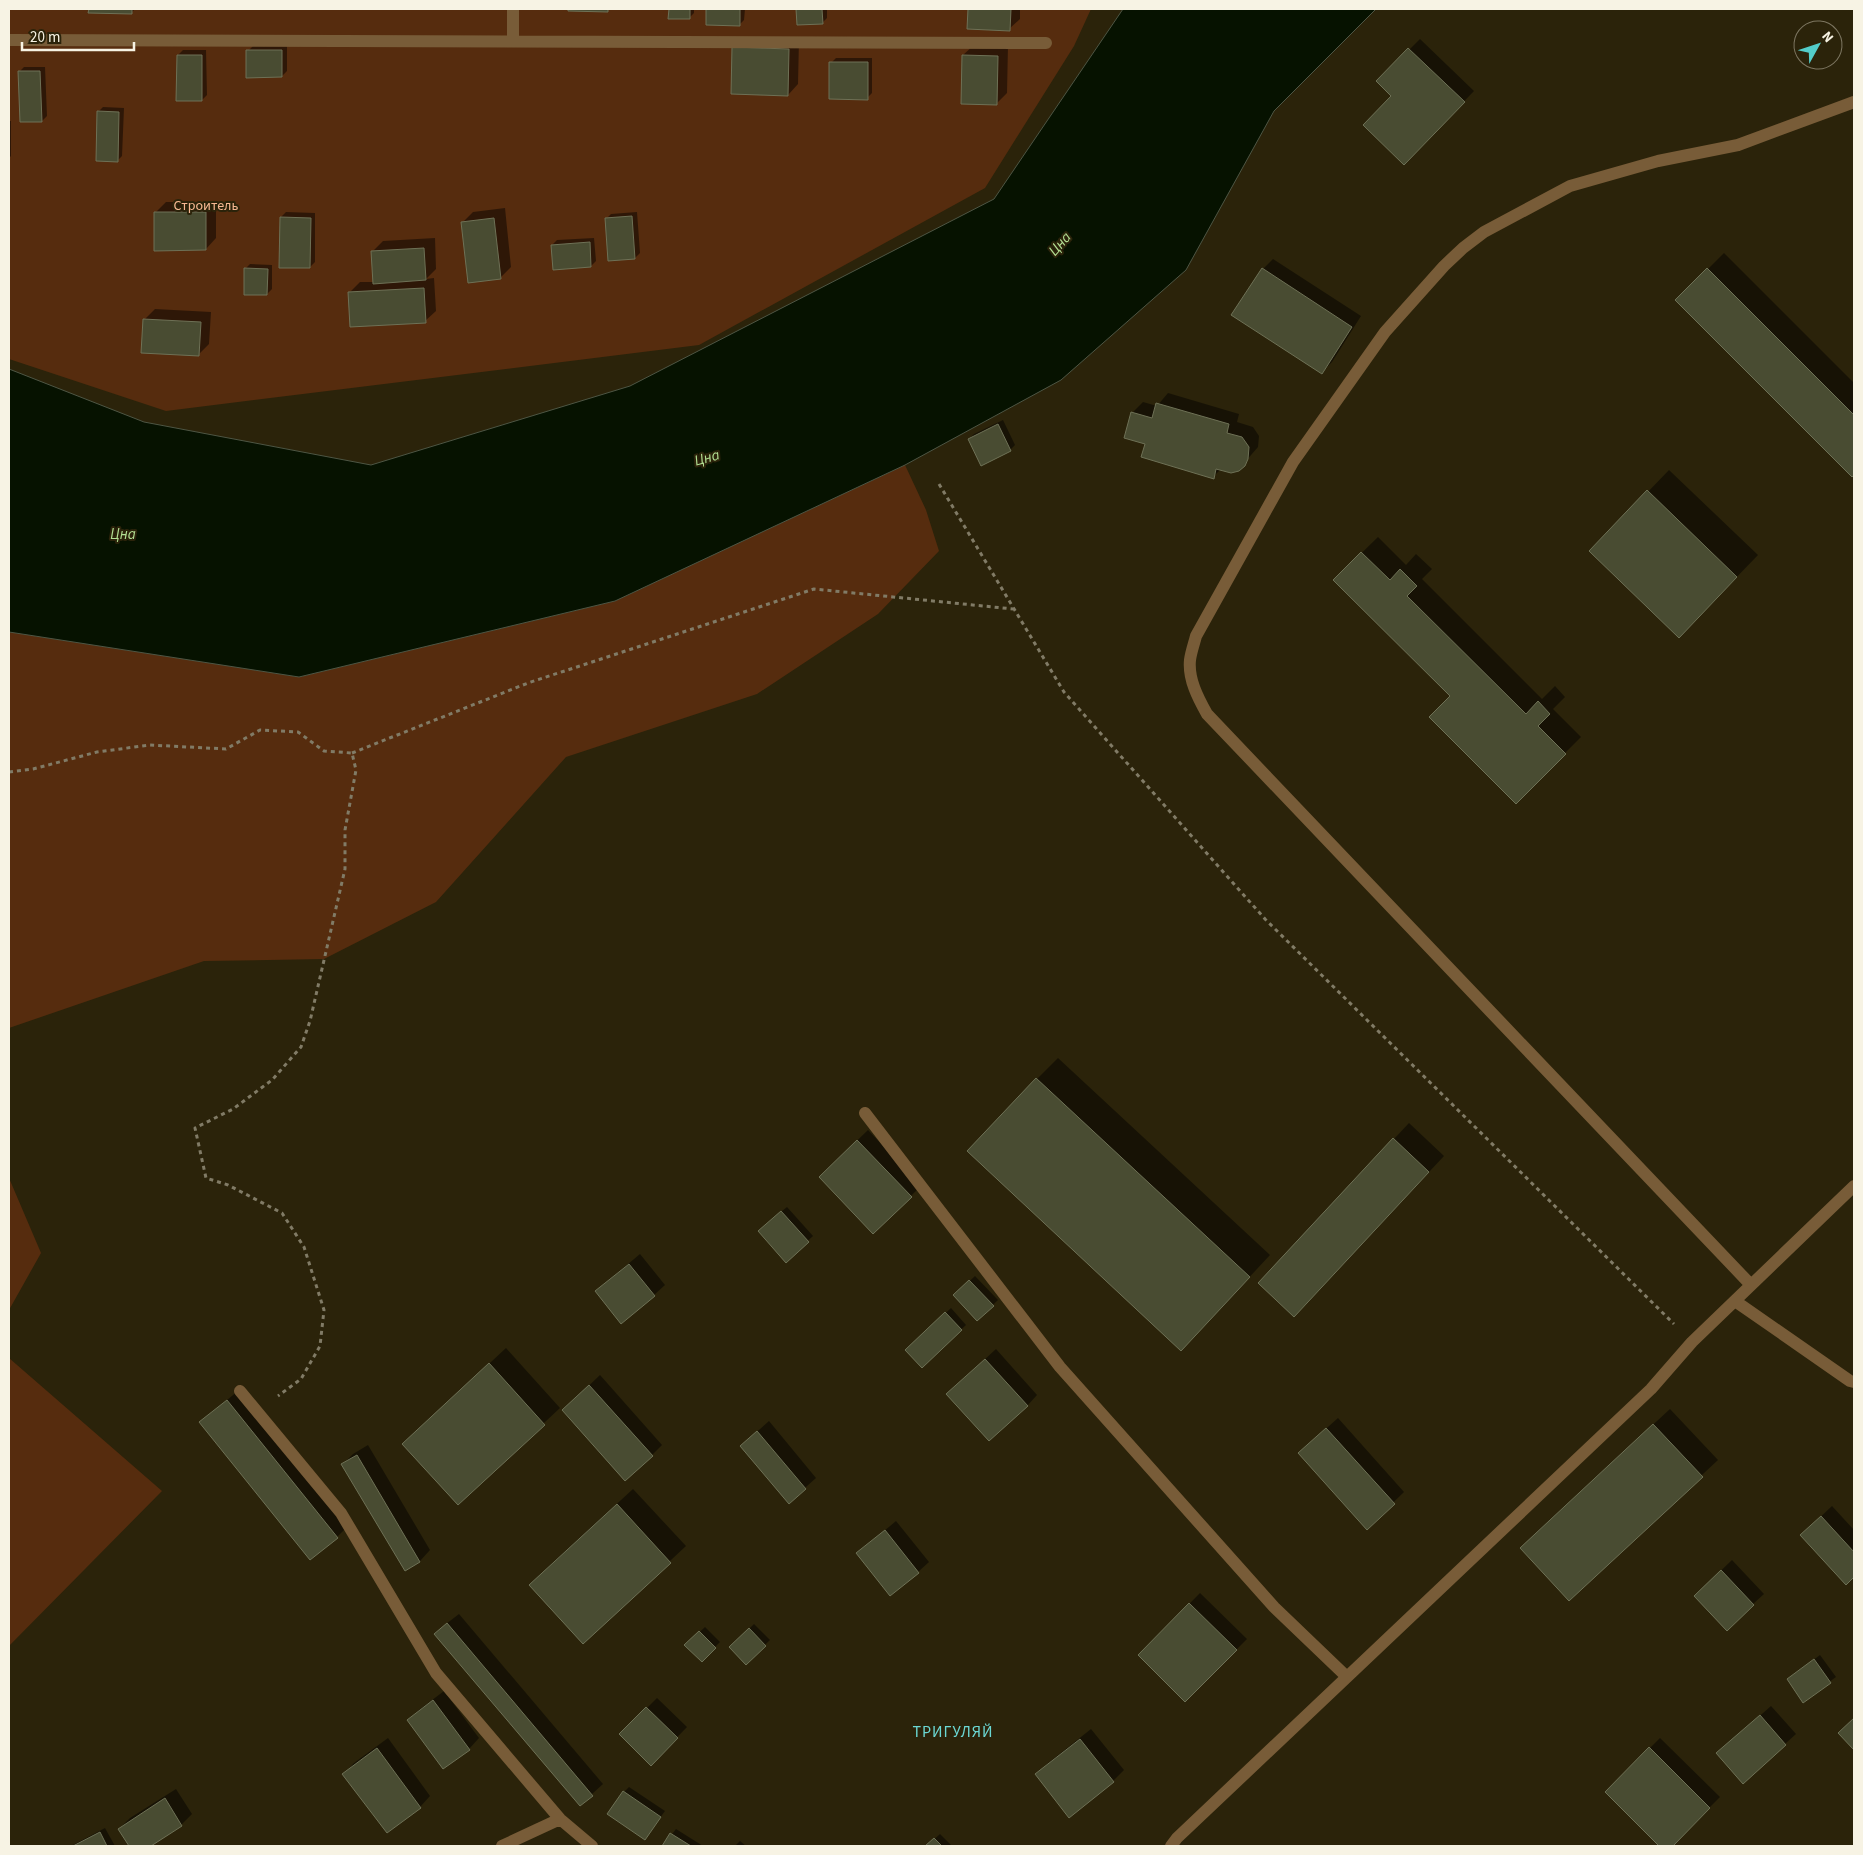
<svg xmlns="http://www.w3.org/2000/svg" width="1863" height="1855" viewBox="0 0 1863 1855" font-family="'Source Sans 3',sans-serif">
	<rect width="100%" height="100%" fill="#2b230a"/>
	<path fill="#562c0e" d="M9,9H1091L1074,46L985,188L699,345L166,411L9,359Z
		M905,465L926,510L939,551L878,614L757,694L566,757L436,902L324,959L204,961L9,1028V632L299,677L615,601Z
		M9,1178L41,1253L9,1310Z
		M9,1358L162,1491L9,1646Z"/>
	<path fill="#061200" stroke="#4e5644" d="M1123,9H1376L1274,111L1186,270L1061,380L905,465L615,601L299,677L9,632V369L144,422L371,465L630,386L994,199Z"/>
	<path fill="#0007" d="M90,9H135L132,12H90Z
		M670,9H694V13L689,18L670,17Z
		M707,9H745L744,20L739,25L707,24Z
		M798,9H827V18L822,23L798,24Z
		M969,9H1020V19L1009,29L969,27Z
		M744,37L799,39L798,84L788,95Z
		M1420,39L1474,91L1404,163L1393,96L1378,81Z
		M974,45H1008L1007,93L996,104L963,55Z
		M253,46H287V71L282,76L248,51Z
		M183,50H206L207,95L202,100L178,55Z
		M836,58H872V93L867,98L831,63Z
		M24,67H45L47,116L42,121L19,72Z
		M103,107L124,108L122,156L117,161L98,112Z
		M9,121H11V156L9,158Z
		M166,202H216V238L206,249L156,212Z
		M505,208L511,267L500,278L463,222L473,212Z
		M286,212L315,213V262L310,267L281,217Z
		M637,212L640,253L635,258L606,219L611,214Z
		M435,238L436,269L426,279L434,278L436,311L425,321L349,293L360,282H375L373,251L383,241Z
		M594,238L596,261L591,266L552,245L557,240Z
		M1724,253L1854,383V473L1852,475L1677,300Z
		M1273,259L1361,316L1332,362L1322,372L1263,269Z
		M250,264L272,265V289L267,294L245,269Z
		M155,309L211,312L209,344L199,354L144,320Z
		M1168,393L1239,414L1237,422L1253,427L1259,436L1258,447L1238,470L1221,469L1213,477L1146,443L1132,413L1143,402L1157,406Z
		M1003,420L1015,445L1010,450L982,464L969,439L974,434Z
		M1669,470L1758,555L1700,615L1591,551Z
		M1378,537L1406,565L1416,554L1432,569L1422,579L1542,699L1555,686L1565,697L1553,709L1581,737L1516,802L1451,696L1334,580Z
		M1058,1058L1270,1255L1202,1328L1037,1079Z
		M1409,1123L1444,1156L1310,1299L1394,1139Z
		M868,1130L921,1186L873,1233L831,1166Z
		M787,1207L813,1236L786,1261L764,1226Z
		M640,1254L665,1285L654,1295L596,1291Z
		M975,1276L998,1300L977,1320L955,1295Z
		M951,1308L966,1325L922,1366L907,1350Z
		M506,1348L560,1408L458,1503L403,1444Z
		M996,1349L1037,1395L1027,1406L959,1383Z
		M600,1375L662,1445L652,1455L574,1400Z
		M239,1390L347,1527L337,1537L201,1422Z
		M1670,1409L1718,1460L1569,1599L1537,1532Z
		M1338,1418L1404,1492L1367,1528L1310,1443Z
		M769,1421L816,1478L789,1502L741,1446Z
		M368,1445L430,1550L420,1561L405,1569L342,1465L353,1454Z
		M633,1489L686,1546L583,1642L546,1569Z
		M1832,1506L1854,1530V1576L1847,1583L1812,1525Z
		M896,1521L929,1562L918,1572L858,1553Z
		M1732,1560L1764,1594L1753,1604L1706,1585Z
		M1200,1593L1247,1639L1186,1700L1139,1655Z
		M459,1614L603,1784L580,1805L446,1624Z
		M754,1624L770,1640L746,1663L731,1647Z
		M705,1627L720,1642L702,1660L686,1645Z
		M1820,1655L1836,1677L1803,1701L1788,1679Z
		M444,1691L479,1738L469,1749L408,1720L419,1710Z
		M657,1698L687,1727L651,1764L621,1734Z
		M1771,1706L1796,1734L1743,1782L1729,1743Z
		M1091,1729L1124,1770L1113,1781L1069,1816L1037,1774L1047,1764Z
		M388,1738L430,1796L420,1807L344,1774L354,1763Z
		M1660,1738L1720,1797L1671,1846H1661L1606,1792Z
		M629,1787L665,1811L645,1838L624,1792Z
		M176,1789L192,1814L181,1825L148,1846H131L119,1829L130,1818Z
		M105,1828L115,1846H72L73,1845Z
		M676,1829L703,1846H663Z
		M940,1834L952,1846H927Z
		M740,1841L746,1846H735Z"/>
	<path fill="#494c32" stroke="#6e7156" d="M89,9H132V14L88,13Z
		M568,9H608V12L568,11Z
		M669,9H690V19H668Z
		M706,9H740V26L706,25Z
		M796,9H822L823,24L797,25Z
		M968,9H1011L1010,31L967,29Z
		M732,47L789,49L788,96L731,94Z
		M1408,48L1465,102L1404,165L1363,125L1391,96L1376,81Z
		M246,50H282V77L246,78Z
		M177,55H202V101H176Z
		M962,55L998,56L997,105L961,104Z
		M829,62H868V100L829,99Z
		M18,71H40L42,122H20Z
		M97,111L119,112L118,162L96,161Z
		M154,212H206V250L154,251Z
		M632,216L635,259L608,261L605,218Z
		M280,217L311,218L310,268H279Z
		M494,218L501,279L468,283L461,222Z
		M590,242L591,267L553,270L551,245Z
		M424,248L426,280L373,284L371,251Z
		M244,268L268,269L267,295H244Z
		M1262,268L1352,327L1322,374L1231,315Z
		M1707,268L1854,415V475L1852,477L1675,300Z
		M424,288L426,323L350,327L348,292Z
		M143,319L201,322L199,356L141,353Z
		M1156,403L1229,424L1227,433L1242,437L1249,447L1248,459L1245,466L1239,471L1231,473L1216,469L1214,479L1141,457L1145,444L1124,438L1131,412L1152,418Z
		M998,424L1011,451L981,466L968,439Z
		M1647,490L1737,577L1679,638L1589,551Z
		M1361,552L1390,580L1400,569L1417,586L1407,596L1526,714L1538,701L1550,714L1538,726L1566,754L1516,804L1429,717L1450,696L1333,580Z
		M1036,1078L1250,1277L1181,1351L967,1151Z
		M1393,1138L1429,1172L1294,1317L1258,1283Z
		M857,1140L912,1197L873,1234L819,1177Z
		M781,1211L809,1242L786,1263L758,1231Z
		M629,1264L655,1296L621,1324L595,1291Z
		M969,1280L994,1306L977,1321L953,1295Z
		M945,1312L962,1330L922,1368L905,1350Z
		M985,1359L1028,1406L989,1441L946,1394Z
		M489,1363L545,1425L458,1505L402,1444Z
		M589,1385L653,1456L625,1481L562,1410Z
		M227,1400L338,1538L310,1560L199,1422Z
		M1653,1424L1703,1477L1569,1601L1520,1548Z
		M1326,1428L1395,1504L1367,1530L1298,1453Z
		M757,1431L806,1489L789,1504L740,1446Z
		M357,1455L420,1562L405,1571L341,1464Z
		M617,1504L671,1563L583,1644L529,1585Z
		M1821,1516L1854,1552V1577L1846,1585L1800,1535Z
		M885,1530L919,1573L890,1596L856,1553Z
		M1721,1570L1754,1605L1727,1631L1694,1596Z
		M1189,1603L1237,1650L1185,1702L1138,1655Z
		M447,1623L593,1796L580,1806L434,1634Z
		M749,1628L766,1646L746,1665L729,1647Z
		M699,1631L716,1648L702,1662L684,1645Z
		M1814,1659L1831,1683L1803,1703L1787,1679Z
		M433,1700L470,1750L443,1769L407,1720Z
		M646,1707L678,1738L651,1766L619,1734Z
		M1760,1715L1786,1745L1743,1784L1716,1753Z
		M1854,1718V1750L1838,1733Z
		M1080,1739L1114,1782L1069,1818L1035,1774Z
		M1649,1747L1710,1808L1673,1846H1659L1605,1792Z
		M377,1748L421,1808L387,1833L342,1774Z
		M623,1791L661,1817L645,1840L607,1814Z
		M165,1798L182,1826L151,1846H129L118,1829Z
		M100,1832L107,1846H73Z
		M670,1833L691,1846H662Z
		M934,1838L942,1846H925Z"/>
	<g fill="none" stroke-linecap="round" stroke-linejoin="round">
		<path stroke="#817b66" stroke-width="3" stroke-dasharray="4 4" stroke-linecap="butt" d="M939,484L1064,692L1265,919L1674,1324
			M352,753L528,683L814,589L1013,609
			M9,772L33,769L97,752L150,745L226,749L260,730L298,732L324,751L352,753L356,770L345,830V869L310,1021L301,1047L272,1080L233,1109L195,1128L206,1178L228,1185L282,1213L304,1247L324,1310L320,1346L301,1379L278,1396"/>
		<path stroke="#785c38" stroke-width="12" d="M9,40L1046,43
			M513,41V9
			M865,1113L1060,1367L1274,1607L1347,1677
			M1751,1285L1207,714C1198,698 1188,679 1190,660C1191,652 1194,644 1196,636L1293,462L1385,332L1444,266L1463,248L1484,232L1570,186L1658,161L1738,145L1854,102
			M1735,1301L1850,1381L1854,1382
			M240,1391L341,1513L436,1673L560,1819L592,1846
			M502,1846L560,1819
			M1171,1846L1177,1838L1651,1389L1692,1342L1854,1186"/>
	</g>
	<g text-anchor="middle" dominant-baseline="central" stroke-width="4" stroke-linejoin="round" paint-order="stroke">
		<g font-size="14" fill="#f7b892" stroke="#2b230a">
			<text x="206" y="206">Строитель</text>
		</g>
		<g font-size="15" font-style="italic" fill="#b3df93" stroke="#2b230a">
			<text transform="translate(1060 244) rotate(-49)">Цна</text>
			<text transform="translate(707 458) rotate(-16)">Цна</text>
			<text x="123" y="534">Цна</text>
		</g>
		<g font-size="16" letter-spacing="1" fill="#6bd8d4" stroke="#2b230a">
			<text x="953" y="1732">ТРИГУЛЯЙ</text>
		</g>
	</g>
	<rect width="1863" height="1855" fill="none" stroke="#f7f3e4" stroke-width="20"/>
	<g transform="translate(1818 45) rotate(50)"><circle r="24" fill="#2b230a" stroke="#7d7661"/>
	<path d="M0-4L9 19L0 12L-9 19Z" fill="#53cdca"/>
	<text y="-8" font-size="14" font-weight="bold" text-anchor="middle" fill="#f7f3e4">N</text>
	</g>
	<path d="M22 42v8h112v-8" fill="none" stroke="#f7f3e4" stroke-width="2.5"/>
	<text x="30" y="42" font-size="15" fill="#f7f3e4" stroke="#2b230a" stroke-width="4" paint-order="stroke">20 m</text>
</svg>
